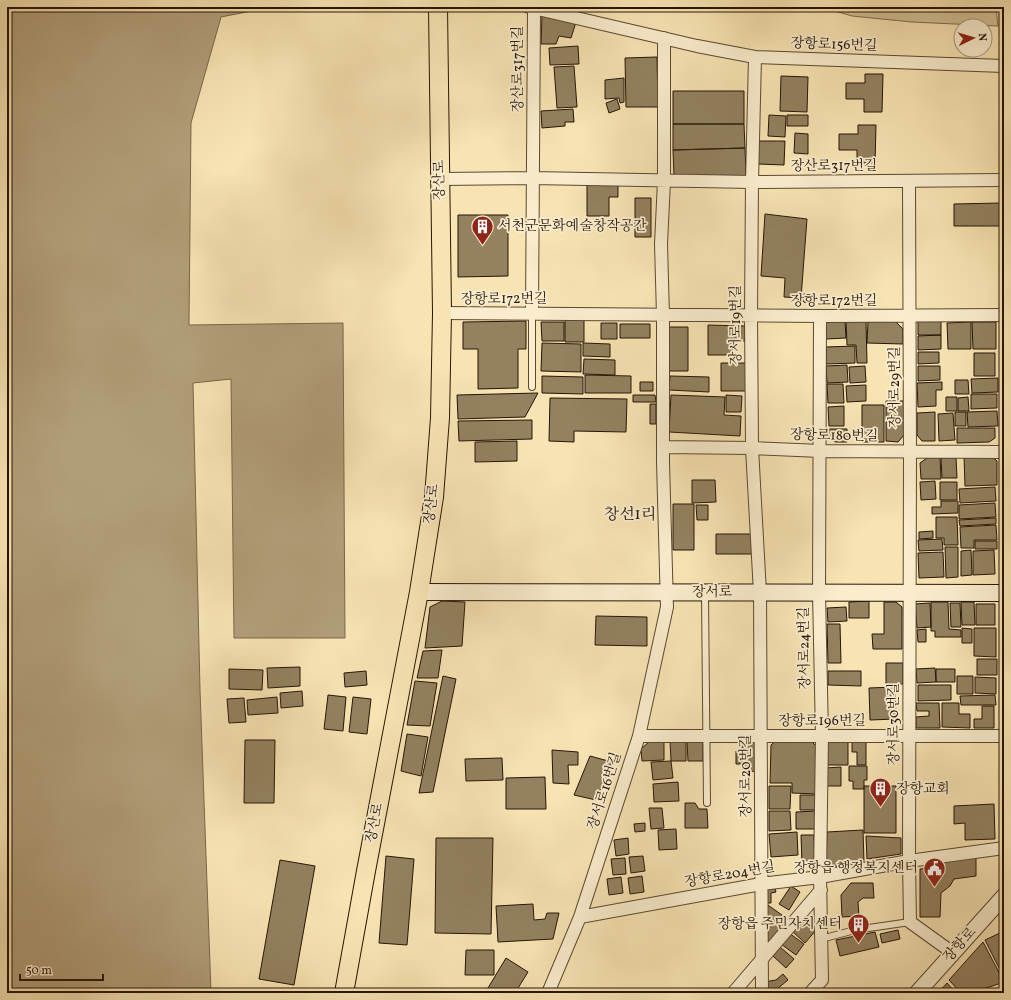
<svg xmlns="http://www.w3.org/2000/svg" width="1011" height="1000" viewBox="0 0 1011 1000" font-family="Vollkorn,'Noto Serif KR',serif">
	<rect width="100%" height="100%" fill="#f8e4b3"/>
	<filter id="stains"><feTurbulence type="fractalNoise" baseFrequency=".005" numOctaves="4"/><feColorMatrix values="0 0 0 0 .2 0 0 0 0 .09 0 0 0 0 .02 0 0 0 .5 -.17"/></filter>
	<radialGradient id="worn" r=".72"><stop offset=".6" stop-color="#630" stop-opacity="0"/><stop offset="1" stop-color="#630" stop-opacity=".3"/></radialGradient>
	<path fill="#d4c196" stroke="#7d6b4e" d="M821,7H996L998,26L912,22L852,16Z"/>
	<path fill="#b19e79" stroke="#79674b" d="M7,7H272L221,17L191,123L189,325L343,323L345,638H234L231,379L193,383L200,690L211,993H7Z"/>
	<path fill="#938160" stroke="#261507" d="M542,15L576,22L571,38L559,36L556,44H541Z
		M578,46L579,64L550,65L549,48Z
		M657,57L658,107H626L625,58Z
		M574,66L577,107L557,108L554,67Z
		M865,74H883L882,112H864V99H846V83H865Z
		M781,76L808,77L807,112L780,111Z
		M624,78V102L620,103L619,98L605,99V80Z
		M673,91H744V124H673Z
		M617,99L620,109L609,113L606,103Z
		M573,109L574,122H565V126L542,128L541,111Z
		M769,115L786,116L785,137L768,136Z
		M787,115H808V126H787Z
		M673,124H744L745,148L673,150Z
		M858,125H876L875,163H857V150H839V134H858Z
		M795,133L808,134V154L794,153Z
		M758,141H785L784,165L758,164Z
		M745,148L746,176H674L673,150Z
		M587,185H618V197H609V216H587Z
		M635,198H651V237H635Z
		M1001,203V226H954V204Z
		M765,214L807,219L801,298L784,297L785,278L761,276Z
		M458,215H508V276L458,277Z
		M801.5 298a4.5 4.5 0 1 1 9 0a4.5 4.5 0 1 1-9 0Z
		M584,319V342H565V320Z
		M526,321V349H518V388L478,389V349H463V322Z
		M845,321L846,338L826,339L825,322Z
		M846,321H866L867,363H857L856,345H847Z
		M868,321H895L903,329V344L867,343Z
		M918,321H941V335H918Z
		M541,322H564V341H542Z
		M971,322V349H948L947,323Z
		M972,322H996V349H973Z
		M601,323H617V339H601Z
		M620,324H650V338H620Z
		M708,325L745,326V341H733V355H708Z
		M669,327H688V371H669Z
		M941,335V349L918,350V336Z
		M542,343L581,344V372L541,371Z
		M583,343L610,344V357L583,356Z
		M855,346V363L826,364V347Z
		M918,352H939V363L918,364Z
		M974,353H995V376H974Z
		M584,359L615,360V375L583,374Z
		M721,363H746V391H721Z
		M847,365L848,382L827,383L826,366Z
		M865,366L866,382L850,383L849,367Z
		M918,366H940V380L918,381Z
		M585,375L631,376V393H585Z
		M542,376L583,377V394L542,393Z
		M670,376L709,377V392L669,390Z
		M998,378V392L972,393L971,379Z
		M955,380H968L969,394H955Z
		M640,382H653V391H640Z
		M942,382V390H936V406L918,407L917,383Z
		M827,384H843L844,403H828Z
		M866,385V401L847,402L846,386Z
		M538,393L525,417L458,419L457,395Z
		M971,394H997V408L971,409Z
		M633,395H655L656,402H633Z
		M671,395L725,397L724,415L741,416L740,436L669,432Z
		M726,395L742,396L741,412H726Z
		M946,397H957V411H946Z
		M968,397L969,411H958V398Z
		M550,398L627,399L626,432L574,431V442L549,441Z
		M886,401H904V420H886Z
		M650,404H656V424H650Z
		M862,405H884V442H862Z
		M844,406V426H829L828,407Z
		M997,411L998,426L968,427L967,412Z
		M935,412V441H922L917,435V413Z
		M955,412H966V426H955Z
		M953,413L955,440L939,441L938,414Z
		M532,420V439L459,441L458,421Z
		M886,422H904V435L898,442L886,441Z
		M957,428H995V438L989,442L957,443Z
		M828,429H847V442H835L828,435Z
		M517,441V461L475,462V442Z
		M964,456H991L997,461V485L965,486Z
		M940,457L941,479H921L920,463L927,458Z
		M956,457L957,478H942L941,458Z
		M692,480H715L716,502L692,503Z
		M935,481L936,499L921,500L920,482Z
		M940,482H957V500H940Z
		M995,487L996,501L960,503L959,489Z
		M941,501H958V513L932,514V507H941Z
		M995,503L996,517L959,519V505Z
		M673,504H694V550H673Z
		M696,505H708V520H697Z
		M936,517H957L958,545H944V538H936Z
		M996,518V524L960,526L959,520Z
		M996,525L997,540H974V548H961L960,527Z
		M933,531V538L919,539V532Z
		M716,534H753V554H716Z
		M942,539L943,550L919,551L918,540Z
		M975,541H997V549H975Z
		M945,547H958V577L946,578Z
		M971,550L972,575L961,576V551Z
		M994,550L995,574L973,575V551Z
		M943,552L944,577L919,578L918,553Z
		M442,601L465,602L462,646L425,648L430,607Z
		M869,601V618H849V602Z
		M884,602H896L902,607V649H873L872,634H884Z
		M931,602H948L949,629L961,630V637H935V631H931Z
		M961,602H974L975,625H962Z
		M930,603L931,627L917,628L915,604Z
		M950,603H960L961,627H951Z
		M976,604H995V625H976Z
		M846,607L847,621L828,622L827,608Z
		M596,616L647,617V646L595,645Z
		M827,624H840L841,663H828Z
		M962,628L972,629V643H962Z
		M974,628H996V657L974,656Z
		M926,629V642H918L917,630Z
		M442,650L438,678H417L423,651Z
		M977,659H997V675H977Z
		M886,663H903V684H886Z
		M300,667V686L268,688L267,668Z
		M935,668L936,682L917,683L916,669Z
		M229,669L263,670L262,690L229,689Z
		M936,669H955V682H936Z
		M366,671L367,685L345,687L344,673Z
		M828,671H861V686L828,685Z
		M443,676L456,679L433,792L419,793Z
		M957,676H973V694H957Z
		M975,677L996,678V694L975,693Z
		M415,681L437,683L430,726L407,725Z
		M918,685H951V700L918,701Z
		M895,687L896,719L870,720L869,688Z
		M302,691L303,706L281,708L280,693Z
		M328,695L346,697L343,731L324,729Z
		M995,695L996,705H961L960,696Z
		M277,697L278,713L248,715L247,700Z
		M353,697L371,699L367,734L349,732Z
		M244,698L246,722L229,723L227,699Z
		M916,703H939L940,728H916V717L929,716V711H917Z
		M942,703H959V714H970V728L942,727Z
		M982,706H994V728H974V719H982Z
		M407,734L428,737L421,776L401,771Z
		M778,739L811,741L818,748L817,794L792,793V783H770L771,745Z
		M831,739H848V765H825V745Z
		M245,740H275L274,803H244Z
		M852,740H866V765H857V752H852Z
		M650,741H664V760L642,761L641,749Z
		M670,741H686V761H671Z
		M687,741H703V761H688Z
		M742,741H755L756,771L743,772L742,764H736V751H742Z
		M552,750L578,752V765H568L569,784L553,783Z
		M590,756L612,762L596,800L574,795Z
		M502,758L503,780L466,781L465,759Z
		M671,761L673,778L653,780L651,762Z
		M849,766H867V780H864V789H853V781H849Z
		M841,767V786H825V768Z
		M545,777L546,809H506V778Z
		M678,782L679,801L654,802L653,784Z
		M769,786H791L790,809H769Z
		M864,786H896V833H864Z
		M800,795H817V810H800Z
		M685,803H695L699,809H707L708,828H685Z
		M994,804L995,839L965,840V823L954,824V806Z
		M649,808H662L664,828L651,829Z
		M769,811H790L791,830L769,831Z
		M816,811V829H796V812Z
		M645,823V831L635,832L634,824Z
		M676,829L677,849L659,850L658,830Z
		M863,830L864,863L826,868L827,832Z
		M797,832L798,855L771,857L769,834Z
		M801,835H814L815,864L802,865Z
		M866,836L901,838V854L867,859Z
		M436,838H493L491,934L435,933Z
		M628,838L629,854L616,856L614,840Z
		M386,856L414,859L407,945L379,943Z
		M643,856L645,871L631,873L629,857Z
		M976,857V876L954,879L950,886L941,893L940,917H920V869L931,868L932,861Z
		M625,858L626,874L613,875L611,859Z
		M280,860L315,866L294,985L259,979Z
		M642,876L644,892L630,894L628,878Z
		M621,877L623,893L609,895L607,879Z
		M851,883H873L874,898H863L858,902L859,916L842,917L841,895Z
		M774,885L776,892L771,893V903H764V887Z
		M791,886L800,892L789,910L779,904Z
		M765,903L789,920L771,947L763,941Z
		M533,904L534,920L545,919L547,913H559L553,939L498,942L496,906Z
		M803,918L817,929L805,943L792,931Z
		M898,930L900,939L882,943L880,934Z
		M875,932L879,947L840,956L836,940Z
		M789,933L804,944L796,955L781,944Z
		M1000,933L1004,941V978L985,940Z
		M983,942L1004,982L972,993H961L949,980Z
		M780,947L794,959L786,968L773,956Z
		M466,950H494V975H465Z
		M506,958L528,972L515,993H485Z
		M783,974L788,980L777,989L766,993L764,982L776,980Z
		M947,983L956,993H938Z"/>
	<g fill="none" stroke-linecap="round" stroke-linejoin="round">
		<defs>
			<path id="service" d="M532,387V314
				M705,594L707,803
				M821,939L855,930L910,922"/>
			<path id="minor" d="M529,7L697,46L755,57L1004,66
				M755,57L752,182L751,316L752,448L760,593L762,993
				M440,179L532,178L752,182L1004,180
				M909,181L910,452L909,861L910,922L953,953
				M442,313L824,316L1004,315
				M532,314L534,9
				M663,447L752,448L821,451L1004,452
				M639,736H1004
				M580,917L761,884L820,877L909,861L1004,848
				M548,993L580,917L639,736L667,607L663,462V315L661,244L664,181V38
				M733,993L821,890
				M810,993L822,980L820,877L822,736L819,593L820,316"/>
			<path id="tertiary" d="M917,993L1004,896"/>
			<path id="secondary" d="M419,592L1004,593"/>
			<path id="primary" d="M344,993L366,871L419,592L434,497L440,418L442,313L438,7"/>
		</defs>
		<use href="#service" stroke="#5a4932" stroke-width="8"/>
		<use href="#minor" stroke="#5a4932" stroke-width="14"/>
		<use href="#tertiary" stroke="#5a4932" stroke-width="17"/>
		<use href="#secondary" stroke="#261507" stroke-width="18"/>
		<use href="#primary" stroke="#261507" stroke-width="20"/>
		<use href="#service" stroke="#faedce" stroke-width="6"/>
		<use href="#minor" stroke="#faedce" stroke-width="12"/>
		<use href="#tertiary" stroke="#faedce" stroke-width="15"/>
		<use href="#secondary" stroke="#faedce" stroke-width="16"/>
		<use href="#primary" stroke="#f8e4b3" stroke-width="18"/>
	</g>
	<defs>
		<symbol id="building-pin" viewBox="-11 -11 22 30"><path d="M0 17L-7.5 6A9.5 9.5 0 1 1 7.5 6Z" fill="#8f2418" stroke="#faedce"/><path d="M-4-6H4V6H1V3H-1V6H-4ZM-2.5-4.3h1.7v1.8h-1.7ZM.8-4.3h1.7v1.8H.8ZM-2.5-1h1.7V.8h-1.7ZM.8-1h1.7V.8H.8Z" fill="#fff"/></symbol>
		<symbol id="civic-pin" viewBox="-11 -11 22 30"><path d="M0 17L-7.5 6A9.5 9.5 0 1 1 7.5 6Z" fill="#8f2418" stroke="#faedce"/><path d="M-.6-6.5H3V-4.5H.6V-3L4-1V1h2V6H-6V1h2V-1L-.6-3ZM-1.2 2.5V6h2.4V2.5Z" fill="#fff"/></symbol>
	</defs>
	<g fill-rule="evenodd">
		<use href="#building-pin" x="470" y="214" width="25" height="34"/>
		<use href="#building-pin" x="868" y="776" width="25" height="34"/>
		<use href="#civic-pin" x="922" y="856" width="25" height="34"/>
		<use href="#building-pin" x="846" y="912" width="25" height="34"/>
	</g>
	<g text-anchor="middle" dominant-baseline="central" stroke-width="3.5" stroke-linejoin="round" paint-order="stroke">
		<g font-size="14" fill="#261507" stroke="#faedce">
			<text transform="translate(834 45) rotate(2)">장항로156번길</text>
			<text transform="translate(518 69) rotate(-90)">장산로317번길</text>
			<text x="834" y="166">장산로317번길</text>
			<text transform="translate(440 180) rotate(-91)">장산로</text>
			<text x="504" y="299">장항로172번길</text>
			<text x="834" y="301">장항로172번길</text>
			<text transform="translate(736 325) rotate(-90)">장서로19번길</text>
			<text transform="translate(895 387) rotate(-90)">장서로29번길</text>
			<text transform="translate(834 436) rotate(1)">장항로180번길</text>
			<text transform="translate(432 504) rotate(-83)">장산로</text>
			<text x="712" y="592">장서로</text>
			<text transform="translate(805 648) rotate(-91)">장서로24번길</text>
			<text x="822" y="721">장항로196번길</text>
			<text transform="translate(894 724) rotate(-90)">장서로30번길</text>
			<text transform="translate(746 776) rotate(-90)">장서로20번길</text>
			<text transform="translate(605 791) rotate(-72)">장서로16번길</text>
			<text transform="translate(375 823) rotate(-79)">장산로</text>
			<text transform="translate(730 875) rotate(-10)">장항로204번길</text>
			<text transform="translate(960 945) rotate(-48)">장항로</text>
		</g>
		<g font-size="14" fill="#261507" stroke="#faedce" text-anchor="start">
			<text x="498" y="226">서천군문화예술창작공간</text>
			<text x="896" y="789">장항교회</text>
			<text x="918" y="868" text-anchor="end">장항읍 행정복지센터</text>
			<text x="842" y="924" text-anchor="end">장항읍 주민자치센터</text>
		</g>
		<g font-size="16" fill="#261507" stroke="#faedce">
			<text x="630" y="515">창선1리</text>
		</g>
	</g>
	<rect width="1011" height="1000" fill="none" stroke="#f8e4b3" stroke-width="24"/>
	<rect x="8" y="8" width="995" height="984" fill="none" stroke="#261507" stroke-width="2"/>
	<rect x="12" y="12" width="987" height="976" fill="none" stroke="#261507"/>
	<g transform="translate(973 38) rotate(85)"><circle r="19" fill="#faedce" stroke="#a5977e"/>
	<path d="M0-3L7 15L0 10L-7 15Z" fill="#8f2418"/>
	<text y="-6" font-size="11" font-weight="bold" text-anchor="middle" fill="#261507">N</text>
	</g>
	<path d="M20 974v6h83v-6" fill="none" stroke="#261507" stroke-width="2"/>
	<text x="26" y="974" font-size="12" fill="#261507" stroke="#faedce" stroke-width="3" paint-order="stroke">50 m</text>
	<rect width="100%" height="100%" filter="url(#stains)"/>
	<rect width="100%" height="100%" fill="url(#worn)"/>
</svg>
